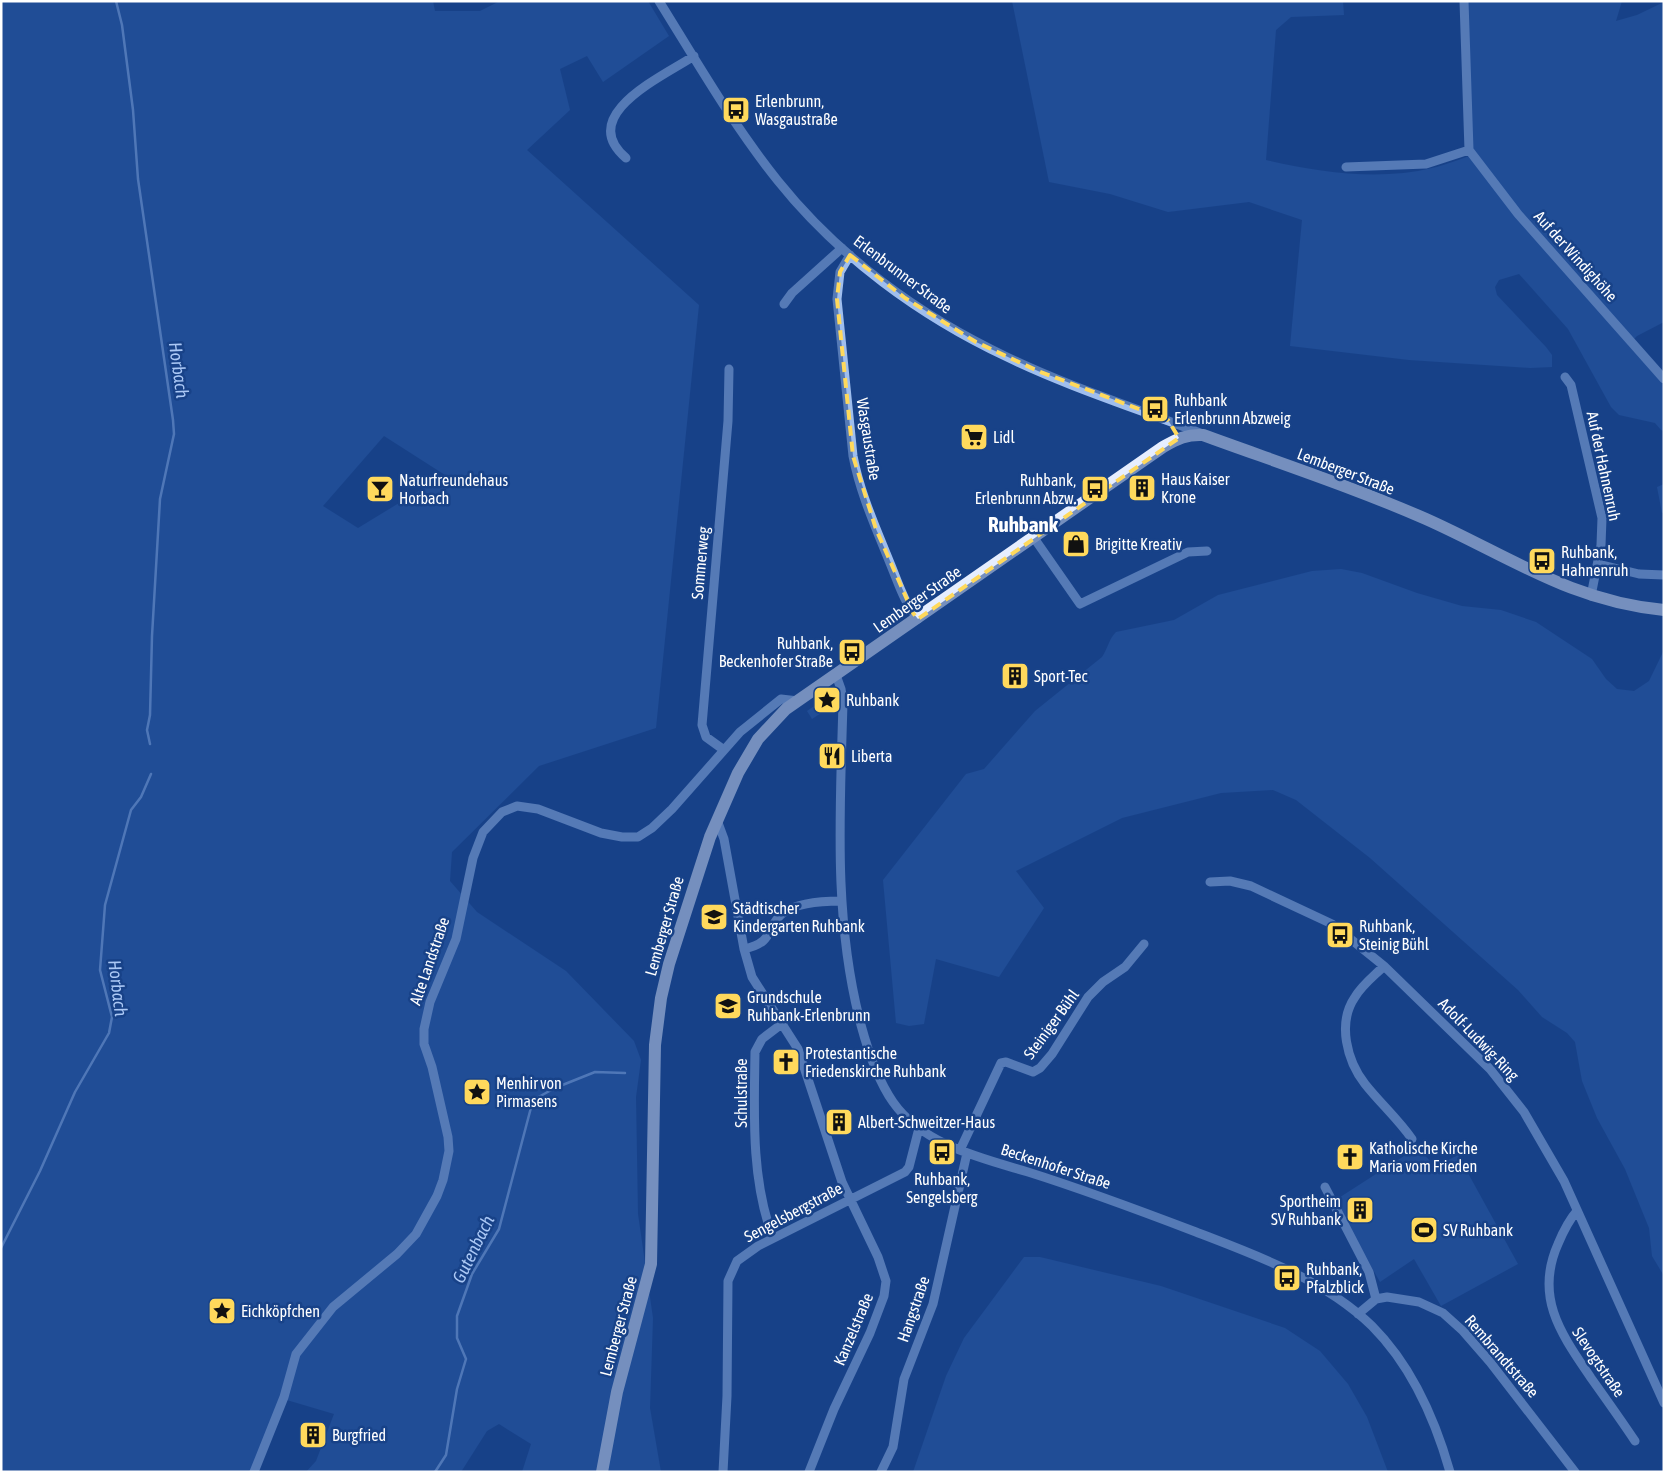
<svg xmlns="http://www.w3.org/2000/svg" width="1665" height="1473" viewBox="0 0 1665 1473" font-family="'Asap Condensed',sans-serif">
	<rect width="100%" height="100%" fill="#184288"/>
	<path fill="#2a5ba7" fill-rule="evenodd" d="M1,1H433L435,11H480L500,1H648L669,36L603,82L587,56L560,69L570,110L527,150L699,305L656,728L539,766L452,852L450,881L477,912L566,971L634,1041L641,1060L636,1097L638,1214L653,1318L650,1408L661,1472H522L531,1444L499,1424L487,1431L461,1472H306L316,1461L334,1414L280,1398L252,1472H1ZM384,436L445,475L358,528L323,506Z
		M1012,1H1343L1344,15L1291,17L1276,30L1266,160C1318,172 1379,181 1432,168C1447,165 1461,158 1476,154L1472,149L1467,1H1622L1616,21L1637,15L1664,2V322L1637,336L1628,345L1664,385V431L1661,430L1655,423L1619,415L1611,407L1568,329L1519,274L1499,280L1495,287L1497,295L1546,347L1552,355V367L1530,368L1409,360L1290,346L1302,220L1249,202L1168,212L1110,194L1049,182Z
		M1664,484V512L1662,513L1657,487Z
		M1341,569L1362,573L1417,593L1462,606L1501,610L1536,622L1592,659L1606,679L1617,689L1634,691L1649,681L1664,650V1276L1652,1256L1649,1228L1625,1169L1597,1118L1582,1081L1575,1042L1567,1033L1542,1017L1518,990L1370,858L1296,800L1273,790L1221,793L1122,818L1016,871L1044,908L999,977L936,959L924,1024L909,1026L896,1023L883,880L966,774L984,769L1035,711L1102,657C1108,648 1109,639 1116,632L1174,620L1218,595L1312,571Z
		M824,699L830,707L812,719L807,711Z
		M1418,1147L1435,1167L1458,1155L1518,1264L1441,1306L1414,1259L1380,1282L1334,1201Z
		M1024,1257H1040L1161,1286L1285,1328L1320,1351L1348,1384L1367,1417L1388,1472H913L946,1376L964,1338Z"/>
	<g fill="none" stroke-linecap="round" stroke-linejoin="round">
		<path stroke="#92b8f0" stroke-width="2.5" d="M116,1L122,25L133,110L138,179L173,420L174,434L160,499L152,636L150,715L147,730L150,744
			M1,1248L40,1171L75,1092L109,1033L112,1017L100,970L105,905L131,810L141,797L151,774
			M435,1472L446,1455L457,1389L466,1359L457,1338V1316L472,1274L499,1229L533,1100L555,1088L595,1072L625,1073"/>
		<path stroke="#9fbeee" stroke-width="9" d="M659,1C697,62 733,125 778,181C839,257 920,316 1007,357C1069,387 1136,408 1200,433
			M1464,1L1469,150L1518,214L1664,379
			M626,158C576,115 662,77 694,56
			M1346,167L1426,164L1469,150
			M850,255L840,272L837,299L853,456C860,493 876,528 890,563C898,582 904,603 918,619
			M784,304L792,293L842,248
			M1565,377L1571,385L1602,518L1601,545L1591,596
			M1034,538L1080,604L1188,552L1207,551
			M1598,564L1639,574L1664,575
			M836,675L841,689L843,703C840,811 833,920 861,1025C868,1051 877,1079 893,1102C923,1145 981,1158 1028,1172C1085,1190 1141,1211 1196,1232C1258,1256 1323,1279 1372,1326C1411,1365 1435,1419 1450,1472
			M724,750L706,737L702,725L728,421L729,369
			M717,820L724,839L744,949L752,977L798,1049L842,1182L878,1257L886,1281L884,1296L870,1333L834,1409L809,1472
			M1210,882L1230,881L1251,886L1332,924L1384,966L1490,1069L1524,1112L1564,1181L1664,1403
			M744,949C776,942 765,927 783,913C797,903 824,901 841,901
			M1384,966C1374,976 1362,985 1355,997C1337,1023 1347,1061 1365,1084C1380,1103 1398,1119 1412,1139
			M960,1150L1001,1063L1006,1062L1033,1072L1040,1068L1052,1054L1088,997L1103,982L1125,967L1144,944
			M1325,1187L1369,1272L1376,1299
			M1577,1211C1568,1221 1563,1232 1558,1244C1534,1298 1562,1335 1591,1378C1606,1399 1621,1420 1635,1441
			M773,1238C751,1180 754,1114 755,1052L762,1039L783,1023
			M1358,1314L1376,1299L1387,1297L1419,1302L1443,1313L1463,1331L1490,1362L1575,1472
			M254,1472L284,1397L296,1354L333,1307L397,1254L416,1234L437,1196L443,1180L449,1151L448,1137L432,1067L424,1044V1029L430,1002L456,939L473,858L483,832L502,812L517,806L538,809L601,833L622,837H638L652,828L672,809L740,732L781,699L798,701
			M723,1472L727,1396L728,1281L737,1261L758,1246L905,1172L909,1167L919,1128
			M881,1472L893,1447L904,1379L933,1304L967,1153"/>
		<path stroke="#e6eeff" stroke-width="12" d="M602,1472L617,1392L651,1264L655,1045L661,998L669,964L710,837L738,773L758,739L786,709L1163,447C1177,439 1187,434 1203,435C1277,462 1353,487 1426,519C1509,556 1570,601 1664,610"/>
	</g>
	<path d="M0 0H1665V1473H0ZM850,255L905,298L976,342L1038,371L1168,420L1179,438L918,619L913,613L876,529L853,456L837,299L840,272Z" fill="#184288" fill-opacity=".55" fill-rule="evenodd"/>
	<path fill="none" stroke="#ffd95c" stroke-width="4" stroke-dasharray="10 6" stroke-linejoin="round" d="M850,255L905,298L976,342L1038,371L1168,420L1179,438L918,619L913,613L876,529L853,456L837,299L840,272Z"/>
	<defs>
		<symbol id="bus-square" viewBox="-11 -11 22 22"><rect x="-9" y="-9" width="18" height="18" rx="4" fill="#ffd95c" stroke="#184288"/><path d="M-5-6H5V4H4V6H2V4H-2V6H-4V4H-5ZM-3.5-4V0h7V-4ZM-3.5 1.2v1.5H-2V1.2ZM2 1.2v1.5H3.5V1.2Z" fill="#111"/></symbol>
		<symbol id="supermarket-square" viewBox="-11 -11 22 22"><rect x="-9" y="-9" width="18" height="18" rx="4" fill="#ffd95c" stroke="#184288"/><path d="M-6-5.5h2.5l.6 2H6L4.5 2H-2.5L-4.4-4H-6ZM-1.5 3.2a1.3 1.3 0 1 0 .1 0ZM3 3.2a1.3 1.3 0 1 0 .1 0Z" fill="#111"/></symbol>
		<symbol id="building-square" viewBox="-11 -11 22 22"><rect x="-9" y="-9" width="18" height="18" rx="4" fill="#ffd95c" stroke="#184288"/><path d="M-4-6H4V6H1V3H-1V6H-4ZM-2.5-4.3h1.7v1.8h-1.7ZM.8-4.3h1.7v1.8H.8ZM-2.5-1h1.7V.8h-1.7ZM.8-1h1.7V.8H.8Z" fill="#111"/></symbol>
		<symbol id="bar-square" viewBox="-11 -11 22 22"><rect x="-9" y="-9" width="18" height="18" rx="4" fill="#ffd95c" stroke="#184288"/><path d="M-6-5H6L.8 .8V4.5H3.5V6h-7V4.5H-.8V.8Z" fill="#111"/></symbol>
		<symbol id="shop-square" viewBox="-11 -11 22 22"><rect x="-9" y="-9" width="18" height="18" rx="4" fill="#ffd95c" stroke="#184288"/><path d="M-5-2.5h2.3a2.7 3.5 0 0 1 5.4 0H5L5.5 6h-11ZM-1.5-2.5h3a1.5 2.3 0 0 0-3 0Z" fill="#111"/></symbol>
		<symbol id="sight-square" viewBox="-11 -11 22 22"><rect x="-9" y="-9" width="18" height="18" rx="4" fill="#ffd95c" stroke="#184288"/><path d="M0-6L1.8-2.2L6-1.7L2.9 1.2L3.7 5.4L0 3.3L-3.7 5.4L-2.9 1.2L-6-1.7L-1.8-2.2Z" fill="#111"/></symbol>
		<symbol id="restaurant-square" viewBox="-11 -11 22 22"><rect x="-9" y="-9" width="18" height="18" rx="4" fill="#ffd95c" stroke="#184288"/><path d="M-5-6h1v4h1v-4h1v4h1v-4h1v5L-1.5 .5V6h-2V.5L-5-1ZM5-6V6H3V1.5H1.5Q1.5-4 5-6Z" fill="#111"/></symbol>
		<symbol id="school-square" viewBox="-11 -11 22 22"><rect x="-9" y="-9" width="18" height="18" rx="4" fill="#ffd95c" stroke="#184288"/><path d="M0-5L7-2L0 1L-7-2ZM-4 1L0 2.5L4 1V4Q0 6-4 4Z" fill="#111"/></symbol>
		<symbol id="church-square" viewBox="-11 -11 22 22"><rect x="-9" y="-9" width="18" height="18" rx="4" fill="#ffd95c" stroke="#184288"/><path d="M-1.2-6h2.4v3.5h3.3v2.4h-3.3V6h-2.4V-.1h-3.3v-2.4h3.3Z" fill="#111"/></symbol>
		<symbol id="stadium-square" viewBox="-11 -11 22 22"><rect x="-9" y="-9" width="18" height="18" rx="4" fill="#ffd95c" stroke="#184288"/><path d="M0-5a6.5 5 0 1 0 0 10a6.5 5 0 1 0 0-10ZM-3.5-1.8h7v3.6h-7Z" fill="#111"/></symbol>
	</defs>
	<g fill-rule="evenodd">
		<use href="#bus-square" x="720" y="94" width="32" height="32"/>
		<use href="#bus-square" x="1139" y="393" width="32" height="32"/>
		<use href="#supermarket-square" x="958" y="421" width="32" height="32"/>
		<use href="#building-square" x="1126" y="472" width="32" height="32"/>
		<use href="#bar-square" x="364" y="473" width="32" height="32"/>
		<use href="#bus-square" x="1079" y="473" width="32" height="32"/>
		<use href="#shop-square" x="1060" y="528" width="32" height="32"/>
		<use href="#bus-square" x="1526" y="545" width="32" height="32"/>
		<use href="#bus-square" x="836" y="636" width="32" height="32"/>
		<use href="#building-square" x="999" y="660" width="32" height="32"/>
		<use href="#sight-square" x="811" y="684" width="32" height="32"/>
		<use href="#restaurant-square" x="816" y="740" width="32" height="32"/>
		<use href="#school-square" x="698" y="901" width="32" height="32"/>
		<use href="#bus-square" x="1324" y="919" width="32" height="32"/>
		<use href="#school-square" x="712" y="990" width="32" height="32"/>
		<use href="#church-square" x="770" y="1046" width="32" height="32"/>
		<use href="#sight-square" x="461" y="1076" width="32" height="32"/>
		<use href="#building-square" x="823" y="1106" width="32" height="32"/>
		<use href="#bus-square" x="926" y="1136" width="32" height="32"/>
		<use href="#church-square" x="1334" y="1141" width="32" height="32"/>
		<use href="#building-square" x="1344" y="1194" width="32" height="32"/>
		<use href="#stadium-square" x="1408" y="1214" width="32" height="32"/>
		<use href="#bus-square" x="1271" y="1262" width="32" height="32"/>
		<use href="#sight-square" x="206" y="1295" width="32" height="32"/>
		<use href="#building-square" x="297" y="1419" width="32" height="32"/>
	</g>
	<g text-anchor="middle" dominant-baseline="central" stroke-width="5" stroke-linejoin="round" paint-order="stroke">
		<g font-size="16" fill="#fff" stroke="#184288" text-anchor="start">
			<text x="755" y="101">Erlenbrunn,<tspan x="755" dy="18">Wasgaustraße</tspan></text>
			<text x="1174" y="400">Ruhbank<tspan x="1174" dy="18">Erlenbrunn Abzweig</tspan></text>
			<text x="993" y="437">Lidl</text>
			<text x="1161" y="479">Haus Kaiser<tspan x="1161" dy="18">Krone</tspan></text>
			<text x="399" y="480">Naturfreundehaus<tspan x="399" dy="18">Horbach</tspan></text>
			<text x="1076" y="480" text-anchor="end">Ruhbank,<tspan x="1076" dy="18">Erlenbrunn Abzw.</tspan></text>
			<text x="1095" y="544">Brigitte Kreativ</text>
			<text x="1561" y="552">Ruhbank,<tspan x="1561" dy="18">Hahnenruh</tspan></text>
			<text x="833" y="643" text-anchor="end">Ruhbank,<tspan x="833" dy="18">Beckenhofer Straße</tspan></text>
			<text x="1034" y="676">Sport-Tec</text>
			<text x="846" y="700">Ruhbank</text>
			<text x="851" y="756">Liberta</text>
			<text x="733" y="908">Städtischer<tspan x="733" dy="18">Kindergarten Ruhbank</tspan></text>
			<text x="1359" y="926">Ruhbank,<tspan x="1359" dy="18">Steinig Bühl</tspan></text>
			<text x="747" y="997">Grundschule<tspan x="747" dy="18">Ruhbank-Erlenbrunn</tspan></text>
			<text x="805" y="1053">Protestantische<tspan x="805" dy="18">Friedenskirche Ruhbank</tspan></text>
			<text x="496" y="1083">Menhir von<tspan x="496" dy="18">Pirmasens</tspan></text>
			<text x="858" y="1122">Albert-Schweitzer-Haus</text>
			<text x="1369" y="1148">Katholische Kirche<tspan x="1369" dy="18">Maria vom Frieden</tspan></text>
			<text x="942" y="1179" text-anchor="middle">Ruhbank,<tspan x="942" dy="18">Sengelsberg</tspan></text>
			<text x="1341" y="1201" text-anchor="end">Sportheim<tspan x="1341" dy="18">SV Ruhbank</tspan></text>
			<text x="1443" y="1230">SV Ruhbank</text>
			<text x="1306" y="1269">Ruhbank,<tspan x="1306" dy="18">Pfalzblick</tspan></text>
			<text x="241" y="1311">Eichköpfchen</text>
			<text x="332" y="1435">Burgfried</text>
		</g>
		<g font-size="16" fill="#fff" stroke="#184288">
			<text transform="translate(1576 256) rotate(48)">Auf der Windighöhe</text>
			<text transform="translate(903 274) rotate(37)">Erlenbrunner Straße</text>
			<text transform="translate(869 439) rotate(81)">Wasgaustraße</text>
			<text transform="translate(1604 466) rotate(78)">Auf der Hahnenruh</text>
			<text transform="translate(1346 471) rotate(21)">Lemberger Straße</text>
			<text transform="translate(700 563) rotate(-85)">Sommerweg</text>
			<text transform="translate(917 599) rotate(-35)">Lemberger Straße</text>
			<text transform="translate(664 926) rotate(-74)">Lemberger Straße</text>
			<text transform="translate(429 961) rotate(-71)">Alte Landstraße</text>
			<text transform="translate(1051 1024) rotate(-54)">Steiniger Bühl</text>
			<text transform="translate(1479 1039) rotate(46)">Adolf-Ludwig-Ring</text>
			<text transform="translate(741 1093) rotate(-90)">Schulstraße</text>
			<text transform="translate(1056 1166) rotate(18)">Beckenhofer Straße</text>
			<text transform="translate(793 1212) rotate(-28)">Sengelsbergstraße</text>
			<text transform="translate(913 1309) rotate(-71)">Hangstraße</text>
			<text transform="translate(618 1326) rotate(-75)">Lemberger Straße</text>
			<text transform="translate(853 1329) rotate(-67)">Kanzelstraße</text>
			<text transform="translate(1502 1356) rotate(49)">Rembrandtstraße</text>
			<text transform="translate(1599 1362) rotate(56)">Slevogtstraße</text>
		</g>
		<g font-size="18" font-style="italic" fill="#abc8f5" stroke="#184288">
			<text transform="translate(179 370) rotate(82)">Horbach</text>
			<text transform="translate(118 988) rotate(83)">Horbach</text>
			<text transform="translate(473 1249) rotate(-64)">Gutenbach</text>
		</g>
		<g font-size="21" font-weight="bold" fill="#fff" stroke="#184288">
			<text x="1023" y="524">Ruhbank</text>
		</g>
	</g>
	<rect width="1665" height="1473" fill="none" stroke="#ffffff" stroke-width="5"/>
</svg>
